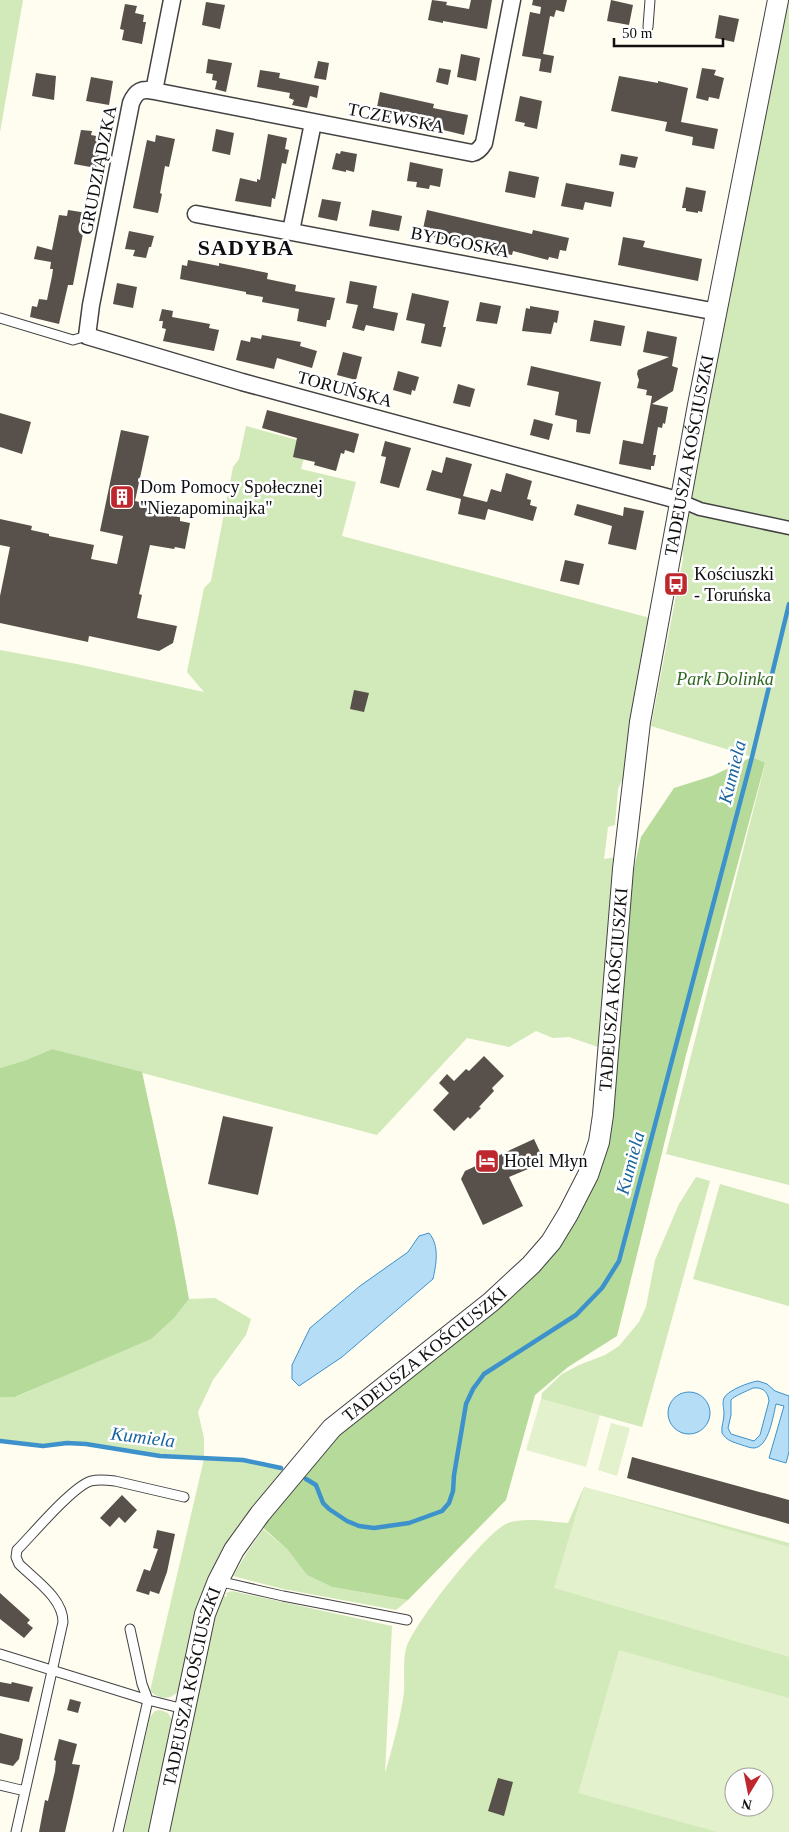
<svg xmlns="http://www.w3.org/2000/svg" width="789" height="1832" viewBox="0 0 789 1832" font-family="Georgia,serif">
	<rect width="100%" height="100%" fill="#fffcf0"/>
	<path fill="#d2e9ba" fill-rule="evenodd" d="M0,0H23L0,132Z
		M785,0H789V1185L666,1154L765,764L752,757L651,726L683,559L682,534Z
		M246,426L308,443L301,469L356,482L342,536L650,618L624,776L618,789L615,825L608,827L604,859L616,857L601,1048L569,1037L553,1038L536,1031L509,1047L467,1038L377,1135L52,1049L26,1060L0,1068V650L77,664L204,692L187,672L204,588L211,581L233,467L239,459Z
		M696,1177L710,1181L642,1427L541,1399L542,1393L562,1374L579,1365L605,1355L619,1346L639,1322L646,1307L655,1260L679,1204Z
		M720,1184L789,1204V1306L693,1279Z
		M215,1298L251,1319L246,1335L213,1380L198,1412L204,1438V1458L243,1460L286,1470L266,1496L181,1688C172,1700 161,1701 150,1691L204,1459L160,1456L86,1444L67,1443L43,1446L0,1441V1397H16L57,1379L175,1317L189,1299Z
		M584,1487L789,1543V1832H167L210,1628L221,1594L227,1597L226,1593L232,1591L392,1626L385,1773C392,1750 399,1723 403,1699C406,1683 402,1665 406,1649C411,1627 487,1530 508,1523C526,1517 549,1522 568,1523ZM734,1777H764V1807H734Z
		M263,1529L287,1549L307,1575L332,1587L408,1600L396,1610L283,1589L233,1576L246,1554Z
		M160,1710L168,1713L173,1721L152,1832H124L150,1717L155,1711Z"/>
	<path fill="#b6da99" d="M752,757L765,763L686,1055L617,1336L568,1367L535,1395L506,1500L408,1600L332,1587L307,1575L287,1549L261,1526L324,1448L583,1206L629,891L641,837L674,788L712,776Z
		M52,1049L142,1072L176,1228L189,1299L175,1317L151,1339L15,1397H0V1068L26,1060Z"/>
	<path fill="#e3f1cc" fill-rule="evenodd" d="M541,1399L600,1415L586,1467L526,1450Z
		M611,1423L630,1428L617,1476L598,1470Z
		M584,1487L789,1547V1657L554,1588Z
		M619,1650L789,1698V1832H717L578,1793ZM734,1777H764V1807H734Z"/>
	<path fill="#b5ddf6" stroke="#3d92cc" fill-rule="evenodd" d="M429,1233C440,1246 436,1265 433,1279L342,1357L299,1386L292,1379V1365L310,1328L360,1286L408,1252L419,1236Z
		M758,1381L767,1384L775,1391L789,1396V1452L786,1463L769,1458L784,1406L776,1404C773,1416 769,1447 754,1448C750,1448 745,1446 742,1445C733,1442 727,1441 722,1433C721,1426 724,1421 724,1414C724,1408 722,1403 724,1398C728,1390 750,1382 758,1381ZM753,1388C762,1387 768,1391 769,1401L760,1435L754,1441L731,1434L728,1428L731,1415V1400C734,1396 747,1391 753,1388Z
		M668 1413a21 21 0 1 1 42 0a21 21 0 1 1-42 0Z"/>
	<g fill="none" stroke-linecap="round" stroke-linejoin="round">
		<path stroke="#3d92cc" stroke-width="4.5" d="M0,1441L43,1446L67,1443L86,1444L160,1456L243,1460L281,1468
			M306,1479L316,1485L323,1503L329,1509L347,1521L359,1526L374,1528L409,1523L442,1511L449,1503L453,1491L454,1475L466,1404L473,1389L484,1374L576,1315L602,1288L619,1261L752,757L789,604"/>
	</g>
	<path fill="#57504b" d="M432,0L447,2L446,5L469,9L471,0H492L487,29L443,21V23L428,20Z
		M533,0H567L564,12L556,10L554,17L550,16L543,54L554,56L551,73L539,71L541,59L522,56L530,12L540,14L541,7L532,5Z
		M611,0L633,5L629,25L607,21Z
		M206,2L225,5L220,29L202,25Z
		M125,4L137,6L135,13L144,15L143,22H146L142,44L122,40L124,30L120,29Z
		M719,15L739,19L734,42L715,38Z
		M461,54L480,58L476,81L457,77Z
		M208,59L232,63L226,92L215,89L217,81L212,80L213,74L206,73Z
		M318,61L329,63L326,80L314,78Z
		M439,68L451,70L448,85L436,82Z
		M702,68L716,70L714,75L724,78L719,99L709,97L708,101L696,98Z
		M260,70L280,73L279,78L319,86L317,98L310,96L307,108L292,105L294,100L289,98L290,93L257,87Z
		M36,73L56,76L54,100L32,96Z
		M619,76L658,83V81L688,88L681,122L718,129L714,149L692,145L693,137L665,131L667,122L611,111Z
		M91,77L113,81L109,105L86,101Z
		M380,92L434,104L433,108L468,115L464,135L406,121L407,118L376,112Z
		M520,96L542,101L537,129L524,126L525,123L515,121Z
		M216,129L234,133L230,155L212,151Z
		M81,130L92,131L91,135L102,137L96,168L74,164Z
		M268,134L287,138L285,149L289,150L286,164L282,163L275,199L272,198L271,207L235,201L240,178L257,182V179L260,180Z
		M156,135L175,139L169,167L165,166L160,193L162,194L158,213L133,208L147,140L155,142Z
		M341,151L357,154L354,172L346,170V172L332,169L336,153L340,154Z
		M621,154L638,157L635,168L619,165Z
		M410,162L443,169L440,187L430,185L429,189L416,187L417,182L407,181Z
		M509,171L539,177L535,198L505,192Z
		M566,183L614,192L611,207L585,202L583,210L561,206Z
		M686,187L706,191L702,212L698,211V213L686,211V208H682Z
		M322,199L341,202L337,221L318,217Z
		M68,210L87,213L73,285H68L59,324L30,317L32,306L37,307L39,299L47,300L52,276L53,269H50L51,262L34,259L37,246L52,250L59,215L67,216Z
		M372,210L402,216L399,231L369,226Z
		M427,210L532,234L533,230L569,238L566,251L560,250L558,259L549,257L548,260L513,251L512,255L486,250L487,244L480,242L457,238L456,242L429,236L431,230L423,229Z
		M129,231L154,236L151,247H149L146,258L133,256L135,250L125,249Z
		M623,237L645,241L643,247L702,259L698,281L618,265Z
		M188,260L219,266V263L268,273L267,279L296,285L295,291L335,298L330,320H327L326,327L297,321L299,309L262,302L263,297L246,294V292L180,279L182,265L187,266Z
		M350,281L377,286L373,308L398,313L394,331L366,325L364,331L352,328L358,305L346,303Z
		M117,283L137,287L133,308L113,304Z
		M412,293L449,301L443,327H446L441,347L421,343L425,324L406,320Z
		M480,302L501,306L497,324L476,321Z
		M530,306L559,311L557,323L554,322L551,334L522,331L526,308L530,309Z
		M162,309L173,311L172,317L210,324L209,328L219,330L214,351L163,341L166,329L162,328L163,321H159Z
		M594,320L625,326L621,346L590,341Z
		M647,331L677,337L672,366L678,368L673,391L652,404L668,407L665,424L663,423L662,428L658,427L653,455H656L654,466H651V470L619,464L623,440L643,444L652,396L646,395L647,390L637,388L639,380L637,374L638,370L669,357L643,352Z
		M262,335L301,342L300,346L317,351L312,368L277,358L274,369L236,360L241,340L250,342L251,337L261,339Z
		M343,352L362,357L356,380L337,375Z
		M531,366L601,382L590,434L576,432L577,420L555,415L559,392L527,385Z
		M398,371L419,377L415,391L412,390L411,395L393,390Z
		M458,384L475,389L470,407L453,403Z
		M267,410L359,434L354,453L345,450L344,454L341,453L336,471L314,465L315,462L293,457L297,438L262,428Z
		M0,413L31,422L22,454L0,447Z
		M534,419L553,424L549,440L530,435Z
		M121,430L149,436L135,501L178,510L177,517H180V521L190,523L185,549L175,547L174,549L150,545L139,594L142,595L137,618L177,626L173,643L159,651L89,636L88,642L0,623V596L10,547L0,545V519L32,526L31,530L49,534V536L94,545L91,559L117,564L123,536L100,531Z
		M385,441L411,448L399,488L380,483L385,462L386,457L381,456Z
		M446,457L472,464L463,496L487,502L491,489L501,492L506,473L532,481L527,499L531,500L530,505L537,507L533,521L488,509L485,520L458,514L461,499L426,490L432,470L442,473Z
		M577,504L623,516L624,507L644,511L636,550L608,544L612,526L574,515Z
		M565,560L584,564L579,585L560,581Z
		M354,690L369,693L364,712L350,709Z
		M484,1056L504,1076L492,1088L494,1091L479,1107L481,1108L470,1119L468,1117L454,1131L433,1110L449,1093L439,1083L447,1074L454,1081L466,1069L469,1071Z
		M223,1116L273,1127L258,1195L208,1184Z
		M534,1139L541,1154L534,1157L535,1159L526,1164L528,1169L509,1177L523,1206L483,1225L461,1179L465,1171Z
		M632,1457L789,1500V1524L627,1478Z
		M122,1495L137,1510L125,1523L119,1517L110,1527L100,1518Z
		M157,1530L175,1534L167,1572L159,1594L150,1591L149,1595L136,1591L144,1569L150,1571L158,1549L153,1548Z
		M0,1593L30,1620L27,1623L33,1628L24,1638L0,1619Z
		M0,1682L11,1684L12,1682L33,1687L29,1702L0,1696Z
		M70,1699L81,1702L78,1713L67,1710Z
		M0,1733L23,1739L19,1759L13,1766L0,1763Z
		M59,1739L77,1744L72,1764L80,1765L73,1797L65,1832H39L45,1800L48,1801L55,1771L56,1761L54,1760Z
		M498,1778L513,1782L504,1816L488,1811Z"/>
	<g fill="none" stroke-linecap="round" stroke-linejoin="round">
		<defs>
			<path id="service" d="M648,27L650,0
				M0,318L73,340L87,336
				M218,1581L283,1596L407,1620
				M0,1654L148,1700L184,1709
				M0,1785L25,1791
				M16,1832L63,1622C63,1598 35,1580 19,1564L16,1557L17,1550C32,1535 73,1486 91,1481C99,1479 107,1480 115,1481L184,1497
				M118,1832L148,1700L142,1684L130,1629"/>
			<path id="pedestrian" d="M681,501L700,509L789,528"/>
			<path id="minor" d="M172,0L154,91C142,88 136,91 131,103L91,305L87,336L242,382L681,501
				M154,91L472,153C478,152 481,148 484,143L512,0
				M196,214L717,312
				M291,231L313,123"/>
			<g id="tertiary">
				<path id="s1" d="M159,1832L205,1614L218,1581L234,1550L260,1514L332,1428L491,1302L531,1265L551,1242L568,1214L588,1175L599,1142L603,1115L623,869L640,722L698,405L778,0"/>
			</g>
		</defs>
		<use href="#service" stroke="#424242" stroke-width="11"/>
		<use href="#pedestrian" stroke="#424242" stroke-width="15"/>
		<use href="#minor" stroke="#424242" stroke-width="19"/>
		<use href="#tertiary" stroke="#424242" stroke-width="22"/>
		<use href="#service" stroke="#fff" stroke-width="9"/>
		<use href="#pedestrian" stroke="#fff" stroke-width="12"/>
		<use href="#minor" stroke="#fff" stroke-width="16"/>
		<use href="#tertiary" stroke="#fff" stroke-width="20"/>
	</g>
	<defs>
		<symbol id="building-square" viewBox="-11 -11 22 22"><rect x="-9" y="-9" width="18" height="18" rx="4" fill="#be272d" stroke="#fff"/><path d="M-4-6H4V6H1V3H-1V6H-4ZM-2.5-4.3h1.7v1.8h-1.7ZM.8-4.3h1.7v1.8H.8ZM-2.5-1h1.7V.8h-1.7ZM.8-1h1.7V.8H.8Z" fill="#fff"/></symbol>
		<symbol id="bus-square" viewBox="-11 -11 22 22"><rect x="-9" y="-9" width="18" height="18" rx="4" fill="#be272d" stroke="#fff"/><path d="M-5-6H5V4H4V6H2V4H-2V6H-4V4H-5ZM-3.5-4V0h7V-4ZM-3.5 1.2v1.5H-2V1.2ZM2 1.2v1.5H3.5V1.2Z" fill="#fff"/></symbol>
		<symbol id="hotel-square" viewBox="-11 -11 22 22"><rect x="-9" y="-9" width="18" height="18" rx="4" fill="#be272d" stroke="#fff"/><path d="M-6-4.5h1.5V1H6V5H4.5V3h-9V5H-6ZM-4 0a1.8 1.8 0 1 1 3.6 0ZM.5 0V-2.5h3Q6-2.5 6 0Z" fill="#fff"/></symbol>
	</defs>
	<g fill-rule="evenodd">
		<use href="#building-square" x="108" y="483" width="28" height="28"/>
		<use href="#bus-square" x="662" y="570" width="28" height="28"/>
		<use href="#hotel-square" x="473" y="1147" width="28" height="28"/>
	</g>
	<g text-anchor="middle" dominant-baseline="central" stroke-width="5" stroke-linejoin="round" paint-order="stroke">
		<g font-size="18" fill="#0f0f0f" stroke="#fff">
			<text transform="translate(396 118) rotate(11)">TCZEWSKA</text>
			<text transform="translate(98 170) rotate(-79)">GRUDZIĄDZKA</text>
			<text transform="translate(460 242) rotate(11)">BYDGOSKA</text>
			<text transform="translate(345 389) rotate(15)">TORUŃSKA</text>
			<text stroke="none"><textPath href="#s1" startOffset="1542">TADEUSZA KOŚCIUSZKI</textPath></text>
			<text stroke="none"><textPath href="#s1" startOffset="1002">TADEUSZA KOŚCIUSZKI</textPath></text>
			<text stroke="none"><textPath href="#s1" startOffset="568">TADEUSZA KOŚCIUSZKI</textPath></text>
			<text stroke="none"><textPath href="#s1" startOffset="149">TADEUSZA KOŚCIUSZKI</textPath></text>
		</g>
		<g font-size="18" fill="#0f0f0f" stroke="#fff" text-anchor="start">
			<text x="140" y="487">Dom Pomocy Społecznej<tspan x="140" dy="21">"Niezapominajka"</tspan></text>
			<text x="694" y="574">Kościuszki<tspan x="694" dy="21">- Toruńska</tspan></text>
			<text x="504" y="1161">Hotel Młyn</text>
		</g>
		<g font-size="18" font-style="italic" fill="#2d671f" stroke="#fff">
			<text x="725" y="679">Park Dolinka</text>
		</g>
		<g font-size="19" font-style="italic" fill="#1864a0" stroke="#fff">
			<text transform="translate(732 772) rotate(-76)">Kumiela</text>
			<text transform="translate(630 1163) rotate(-75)">Kumiela</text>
			<text transform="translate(143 1437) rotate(7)">Kumiela</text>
		</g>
		<g font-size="22" font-weight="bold" letter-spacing="1" fill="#0f0f0f" stroke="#fff">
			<text x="246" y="247">SADYBA</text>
		</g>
	</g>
	<g transform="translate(749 1792) rotate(190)"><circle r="24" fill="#ffffff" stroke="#9f9f9f"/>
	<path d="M0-4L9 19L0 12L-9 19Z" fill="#be272d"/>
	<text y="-8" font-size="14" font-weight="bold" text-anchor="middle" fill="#0f0f0f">N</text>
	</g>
	<path d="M614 38v8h109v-8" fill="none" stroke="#0f0f0f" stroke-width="2.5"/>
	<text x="622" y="38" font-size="15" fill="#0f0f0f" stroke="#ffffff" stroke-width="4" paint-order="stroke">50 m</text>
</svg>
